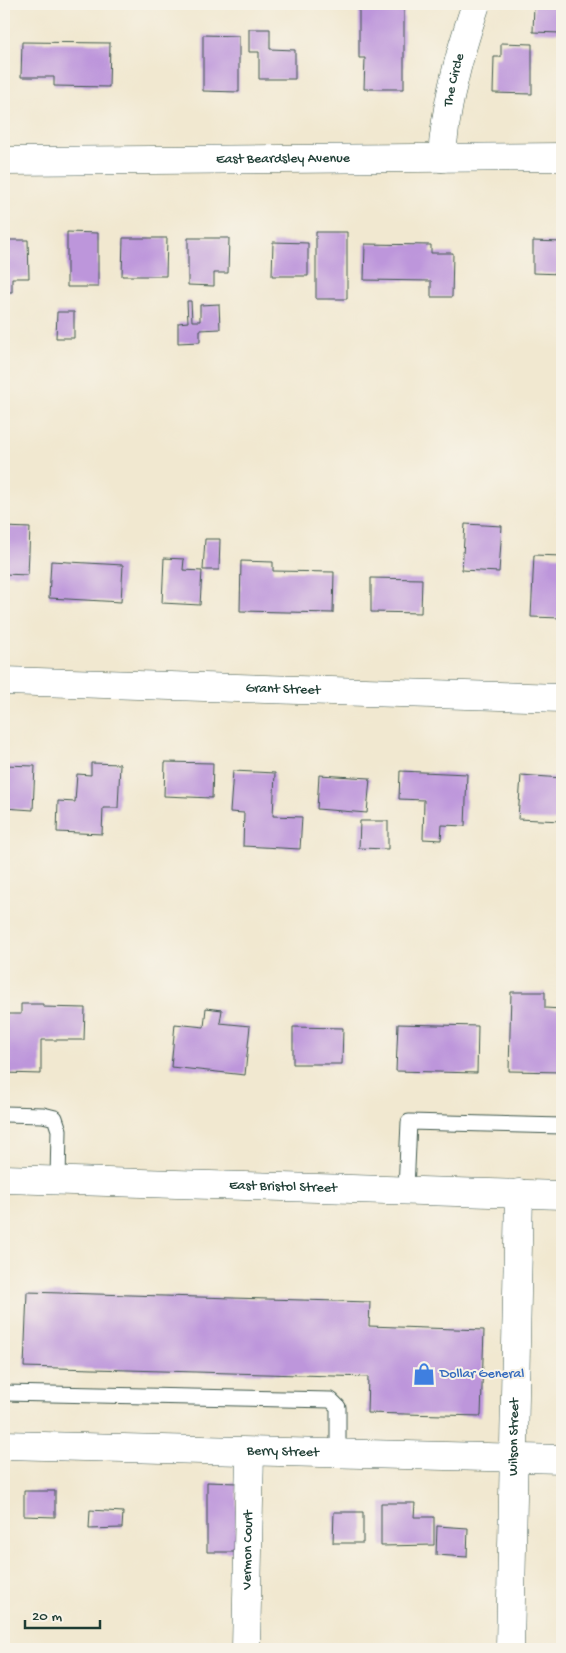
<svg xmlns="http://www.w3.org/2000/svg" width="566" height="1653" viewBox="0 0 566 1653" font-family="'Gochi Hand',sans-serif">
	<rect width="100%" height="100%" fill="#f7f3e8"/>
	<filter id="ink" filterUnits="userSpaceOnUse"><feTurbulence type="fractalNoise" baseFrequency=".02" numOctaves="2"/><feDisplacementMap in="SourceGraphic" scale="10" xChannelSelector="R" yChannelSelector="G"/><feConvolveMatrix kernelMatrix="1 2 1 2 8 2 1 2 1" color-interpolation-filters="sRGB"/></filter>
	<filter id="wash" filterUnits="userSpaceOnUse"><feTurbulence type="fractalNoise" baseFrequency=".0096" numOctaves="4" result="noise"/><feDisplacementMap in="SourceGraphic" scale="20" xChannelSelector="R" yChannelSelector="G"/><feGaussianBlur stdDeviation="1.12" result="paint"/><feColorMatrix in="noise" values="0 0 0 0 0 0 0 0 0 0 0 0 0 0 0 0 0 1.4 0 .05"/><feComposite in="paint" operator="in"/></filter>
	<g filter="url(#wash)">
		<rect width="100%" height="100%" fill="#f1e8d0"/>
		<g id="blocks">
			<path fill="#bd96db" d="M359,4H404V89H364L365,58H359Z
				M534,4H560V33L533,32Z
				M249,29H270V49L295,50V79H259V52H249Z
				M203,35L239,36V92L203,91Z
				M22,42L110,43L109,87L54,86V77H21Z
				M501,43L532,44V94L493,93L494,57H501Z
				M4,46H6V92H4Z
				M67,232L98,233V287H67Z
				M316,232H347V299H316Z
				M123,238H167L166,276H122Z
				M188,238H229L228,273H214V286L188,285Z
				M4,240H28L29,278H12V292H4Z
				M533,241L562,242V274L533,273Z
				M273,242L308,243V276H272Z
				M365,244L431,245V253H453L452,297H431V281L364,280Z
				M187,301H191L192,321H200V305L219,304L220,329L200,330V342L178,343V323L188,322Z
				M57,312H74V338H56Z
				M465,524L502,526L499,572L462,570Z
				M4,527L30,528L28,575L4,574Z
				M205,539H220L219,570H203Z
				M534,555L562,556V618L531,617Z
				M164,558L184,559L183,570L202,571L200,605L162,603Z
				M51,561L123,565L121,602L49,598Z
				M241,561L273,562V571L334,572L333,613L240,611Z
				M371,578L422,579L421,613L371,612Z
				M165,762L213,763L212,798L164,796Z
				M91,763L120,764L118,808H103L102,834L57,832L58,801L75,802L77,774L91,775Z
				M4,765L35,766L33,810L4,808Z
				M233,771L275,773L273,816L302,817L300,849L243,846L244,813L230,812Z
				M400,771L467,774L465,826L442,825L441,840L423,839L424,800L399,799Z
				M319,775L370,778L367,813L317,809Z
				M521,775L562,778V821L518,819Z
				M360,821H388V849L359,848Z
				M511,992H545V1008L562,1009V1072L509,1071Z
				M21,1004H43V1007L85,1008L84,1040H41V1074L4,1073V1014H21Z
				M206,1008L222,1010L220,1023L250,1026L245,1075L171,1067L175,1024L204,1027Z
				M398,1024L478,1026L477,1073L396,1071Z
				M293,1027L343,1028L342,1064H293Z
				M27,1292L370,1302L369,1326L484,1330L481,1416L367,1413L368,1377L24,1367Z
				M207,1482L237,1483L236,1552H207Z
				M24,1491H55V1517L24,1516Z
				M381,1503H415L414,1517H434V1545L381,1546Z
				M90,1510L123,1512L122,1528L89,1529Z
				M334,1512H363V1543H333Z
				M437,1526L468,1528L467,1557L436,1555Z"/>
		</g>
	</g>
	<g filter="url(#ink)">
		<use href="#blocks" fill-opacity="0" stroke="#3e574b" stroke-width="1"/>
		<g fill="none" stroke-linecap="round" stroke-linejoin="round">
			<defs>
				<path id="service" d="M4,1114L43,1115L55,1118L59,1130L58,1180
					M406,1190L409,1122L562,1126
					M4,1393L331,1400L338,1407V1454"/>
				<g id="minor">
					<path id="s1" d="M442,158C445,105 459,54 476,4"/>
					<path id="s2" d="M4,681L562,698"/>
					<path id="s3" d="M4,1445L562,1459"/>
					<path id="s4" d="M246,1649L250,1452"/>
					<path id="s5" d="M510,1649L519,1193"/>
				</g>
				<g id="tertiary">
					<path id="s6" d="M4,161L562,157"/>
				</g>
				<g id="secondary">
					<path id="s7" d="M4,1179L562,1195"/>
				</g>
			</defs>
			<use href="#service" stroke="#3e574b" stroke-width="17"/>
			<use href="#minor" stroke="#3e574b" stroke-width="29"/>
			<use href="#tertiary" stroke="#3e574b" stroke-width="29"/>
			<use href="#secondary" stroke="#3e574b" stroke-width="29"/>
			<use href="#service" stroke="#fff" stroke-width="15"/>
			<use href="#minor" stroke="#fff" stroke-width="28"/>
			<use href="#tertiary" stroke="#fff" stroke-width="28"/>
			<use href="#secondary" stroke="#fff" stroke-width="28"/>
		</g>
	</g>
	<defs>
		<symbol id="shop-bare" viewBox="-9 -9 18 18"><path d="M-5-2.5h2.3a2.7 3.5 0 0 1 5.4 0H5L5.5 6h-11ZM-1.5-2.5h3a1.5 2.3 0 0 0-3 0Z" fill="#3f7fe0" stroke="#f7f3e8" stroke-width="2.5" paint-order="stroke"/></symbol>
	</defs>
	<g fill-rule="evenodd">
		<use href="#shop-bare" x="408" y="1358" width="32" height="32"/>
	</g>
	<g text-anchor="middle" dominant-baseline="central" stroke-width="4" stroke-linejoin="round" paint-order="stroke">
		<g font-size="14" fill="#1f3d34" stroke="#f7f3e8">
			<text stroke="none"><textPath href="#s1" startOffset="79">The Circle</textPath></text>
			<text stroke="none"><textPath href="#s6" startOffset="279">East Beardsley Avenue</textPath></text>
			<text stroke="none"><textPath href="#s2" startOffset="279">Grant Street</textPath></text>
			<text stroke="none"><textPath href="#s7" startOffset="279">East Bristol Street</textPath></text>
			<text stroke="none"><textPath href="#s5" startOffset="212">Wilson Street</textPath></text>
			<text stroke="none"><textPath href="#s3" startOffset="279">Berry Street</textPath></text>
			<text stroke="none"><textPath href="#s4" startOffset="99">Vermon Court</textPath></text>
		</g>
		<g font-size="14" fill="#366cbe" stroke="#f7f3e8" text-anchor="start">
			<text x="440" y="1374">Dollar General</text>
		</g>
	</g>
	<rect width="566" height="1653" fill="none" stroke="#f7f3e8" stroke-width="20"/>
	<path d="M25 1620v8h75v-8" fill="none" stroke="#1f3d34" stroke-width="2.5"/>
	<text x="32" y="1620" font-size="15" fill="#1f3d34" stroke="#f7f3e8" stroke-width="4" paint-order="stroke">20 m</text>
</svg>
